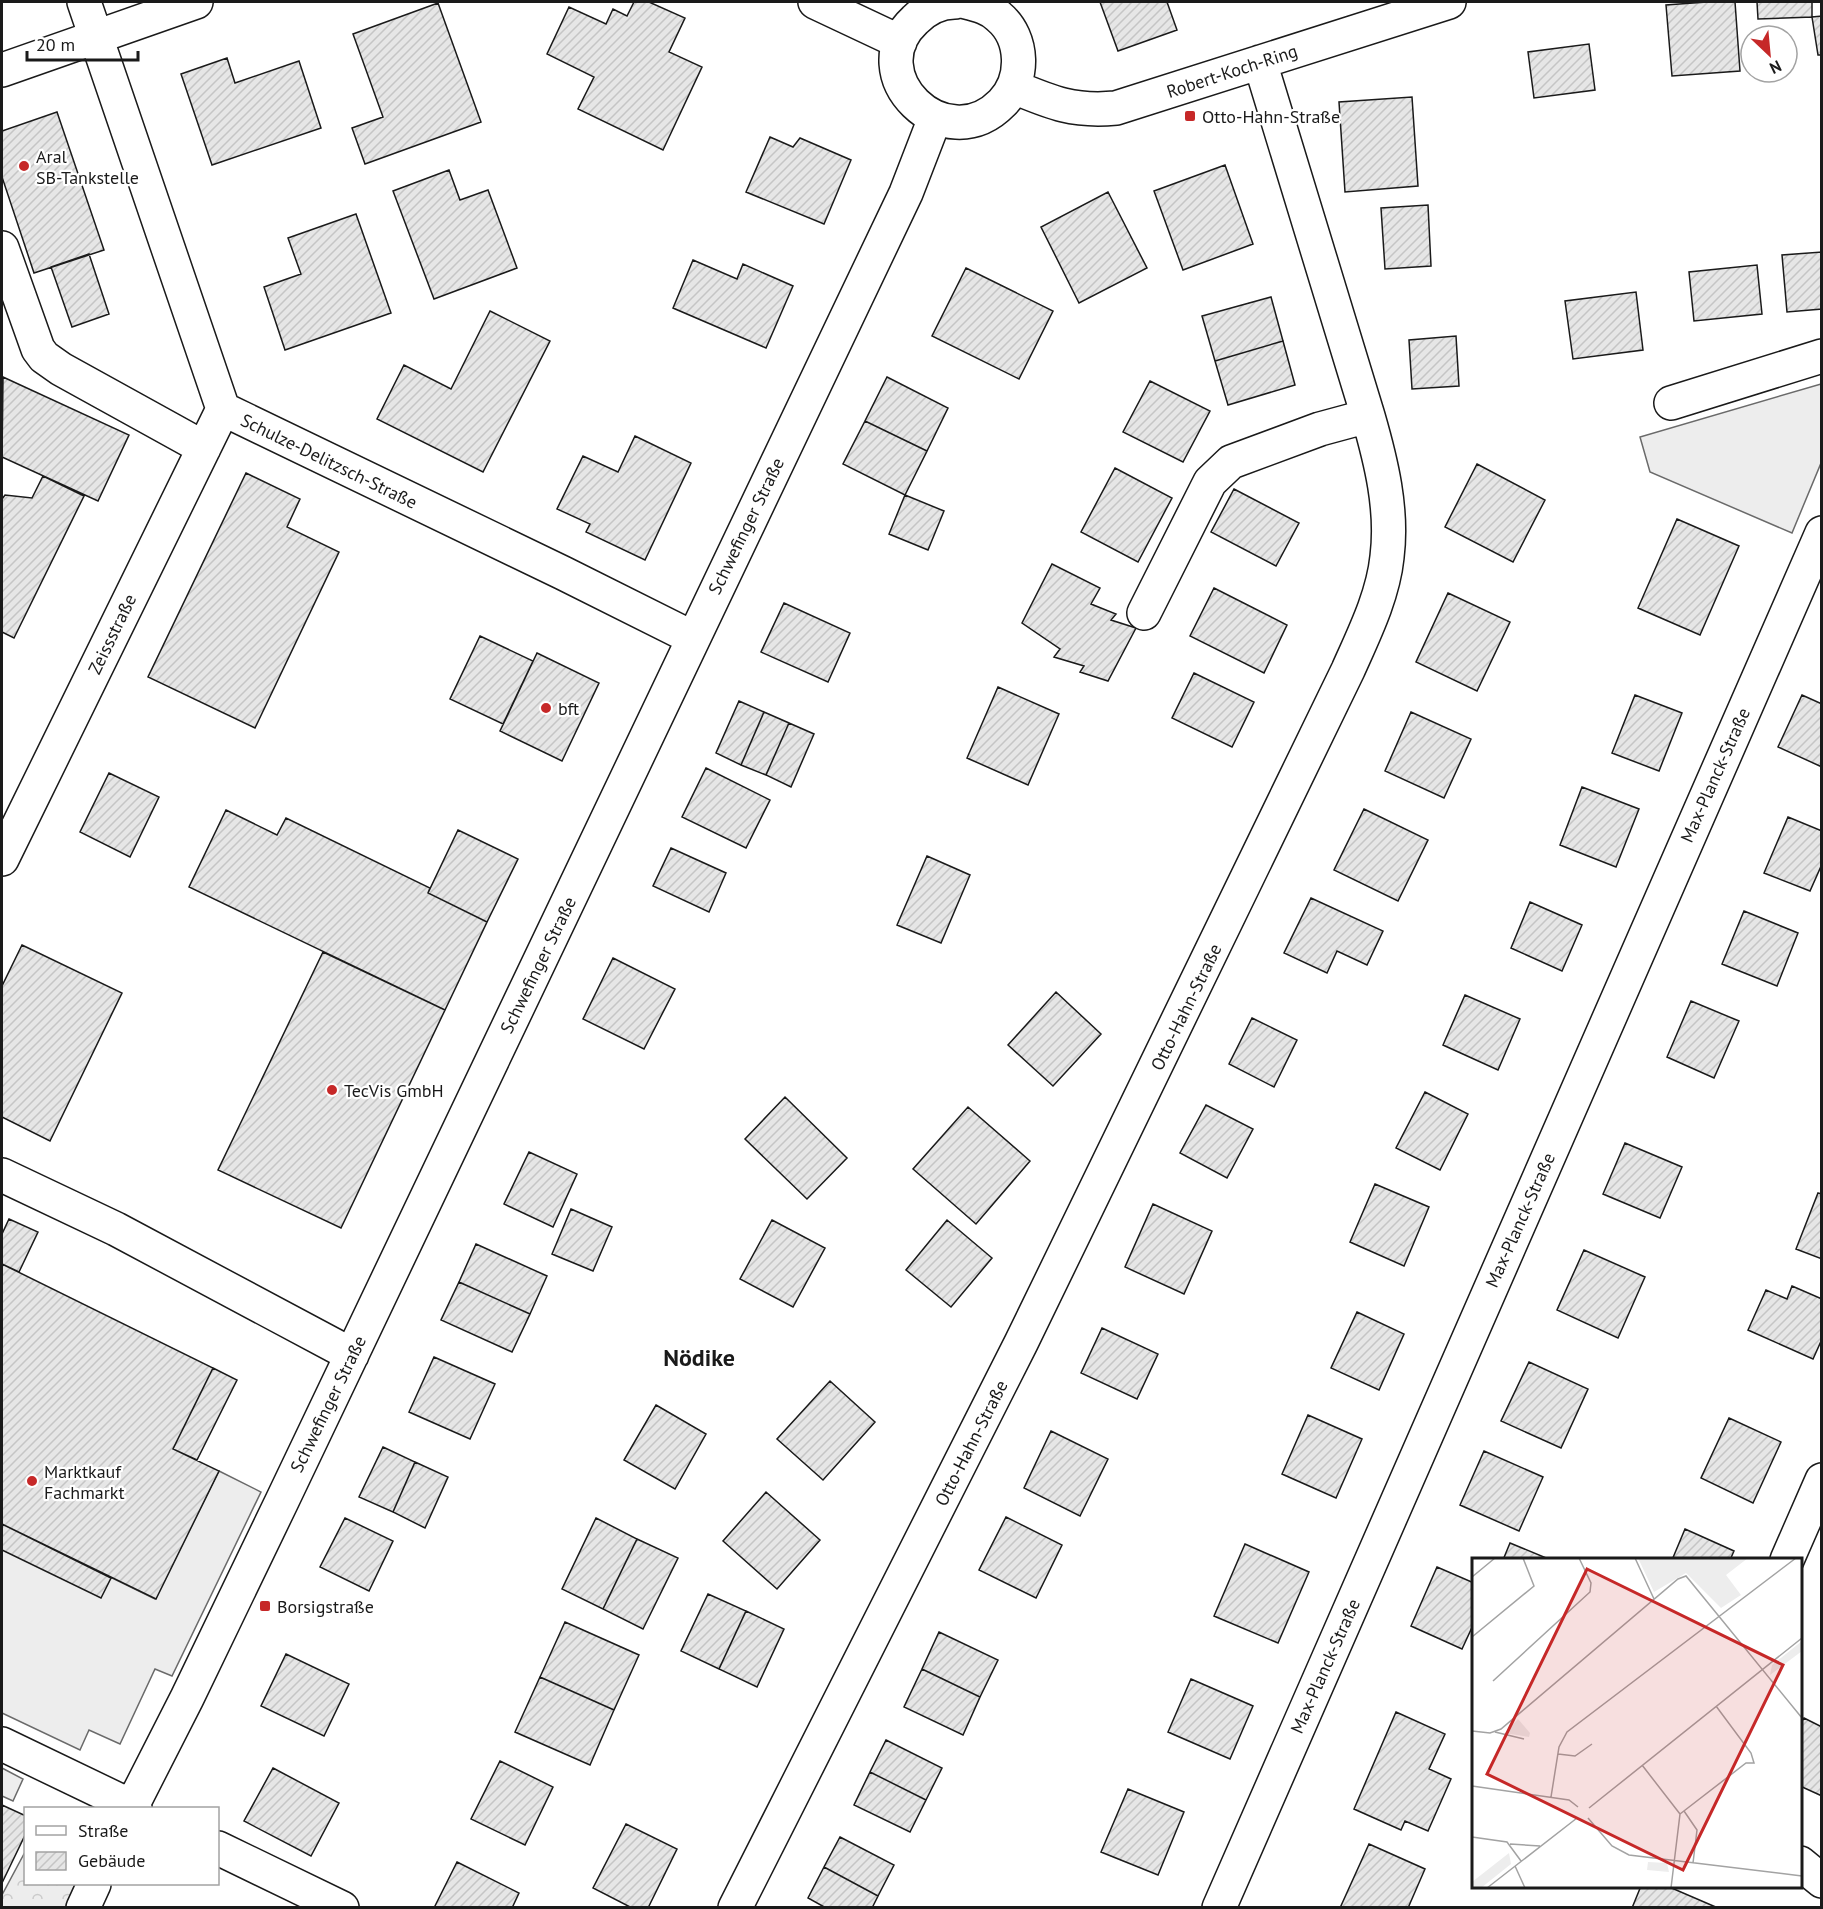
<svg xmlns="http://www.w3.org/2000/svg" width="1823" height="1909" viewBox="0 0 1823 1909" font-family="'PT Sans',sans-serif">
	<defs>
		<pattern id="forest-crowns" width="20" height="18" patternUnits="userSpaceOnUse" patternTransform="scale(1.5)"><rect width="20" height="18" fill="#ededed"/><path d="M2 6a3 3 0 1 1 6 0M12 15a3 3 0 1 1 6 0" fill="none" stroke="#cbcbcb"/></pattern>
		<pattern id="building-hatch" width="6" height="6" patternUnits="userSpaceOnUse" patternTransform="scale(1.5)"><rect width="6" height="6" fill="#e6e6e6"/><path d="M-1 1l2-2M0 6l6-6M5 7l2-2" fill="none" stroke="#c5c5c5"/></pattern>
	</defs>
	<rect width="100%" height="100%" fill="#fff"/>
	<path fill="url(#forest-crowns)" stroke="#6a6a6a" stroke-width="1.5" d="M25,1852L26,1884H78L66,1907L2,1908V1895Z"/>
	<path fill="#ededed" stroke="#6a6a6a" stroke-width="1.5" d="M1821,384V463L1792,533L1650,472L1640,437Z
		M219,1471L261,1492L172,1676L155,1669L120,1744L89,1730L80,1750L2,1713V1524L155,1599Z
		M2,1768L23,1779L13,1801L2,1796Z"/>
	<path fill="url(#building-hatch)" stroke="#1a1a1a" stroke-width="1.5" d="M634,2H649L685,18L669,52L702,67L663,150L578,109L594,77L547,54L569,7L606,24L613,9L627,16Z
		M1100,2H1167L1177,30L1118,51Z
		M1707,2H1735L1740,71L1672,76L1666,5Z
		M1757,2H1812V17L1758,19Z
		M438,3L481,122L365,164L352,128L383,117L353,34Z
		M1822,16V55H1818L1812,17Z
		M1589,44L1595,90L1534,98L1528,52Z
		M227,58L235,83L299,61L321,128L212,165L181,74Z
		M1412,97L1418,186L1345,192L1339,102Z
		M57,112L104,250L34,273L2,177V131Z
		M770,137L793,147L800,138L851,160L824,224L746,192Z
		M1225,165L1253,244L1183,270L1154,191Z
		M449,170L460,200L488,190L517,268L434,299L393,191Z
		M1108,192L1147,268L1079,303L1041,227Z
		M1428,205L1431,266L1385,269L1381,208Z
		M356,214L391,313L285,350L264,287L301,274L288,238Z
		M1822,252V309L1787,312L1782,255Z
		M89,254L109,314L72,327L51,267Z
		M693,260L737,279L743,264L793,286L766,348L673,308Z
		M1757,265L1762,314L1694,321L1689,272Z
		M966,268L1053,311L1019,379L932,336Z
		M1636,292L1643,350L1573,359L1565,301Z
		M1271,297L1283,341L1215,361L1202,316Z
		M490,311L550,341L483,472L377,419L404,365L451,389Z
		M1456,336L1459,386L1412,389L1409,340Z
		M1283,341L1295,385L1228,405L1215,361Z
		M3,377L129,435L98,501L2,457Z
		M887,377L948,408L927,451L865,421Z
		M1150,381L1210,411L1183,462L1123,432Z
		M865,421L927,451L905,495L843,464Z
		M635,436L691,463L645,560L586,532L590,524L557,509L583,456L618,472Z
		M1477,464L1545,500L1513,562L1445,527Z
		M1115,468L1172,498L1138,562L1081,532Z
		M246,473L300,499L287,527L339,552L255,728L148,677Z
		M43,476L84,496L14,638L2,632V499L5,495L32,498Z
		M1234,489L1299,523L1276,566L1211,532Z
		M905,495L944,511L928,550L889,534Z
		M1677,519L1739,546L1700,635L1638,608Z
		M1052,564L1100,588L1091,604L1116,614L1111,620L1136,628L1108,681L1080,672L1084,666L1054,657L1060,649L1022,623Z
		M1214,588L1287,625L1264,673L1190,636Z
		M1448,593L1510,622L1477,691L1416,662Z
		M784,603L850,633L828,682L761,652Z
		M480,636L533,661L503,724L450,699Z
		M537,653L599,683L562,761L500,731Z
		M1194,673L1254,702L1232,747L1172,718Z
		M998,687L1059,714L1028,785L967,758Z
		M1635,695L1682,713L1659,771L1612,753Z
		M1802,695L1822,704V767L1778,747Z
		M739,701L764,712L741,765L716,753Z
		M764,712L789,723L766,775L741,765Z
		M1411,712L1471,739L1444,798L1385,771Z
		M789,723L814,734L791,787L766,775Z
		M706,768L770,800L746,848L682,817Z
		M109,773L159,797L130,857L80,832Z
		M1582,787L1639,809L1616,867L1560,845Z
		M1364,809L1428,840L1398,901L1334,870Z
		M226,810L277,835L286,818L430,888L428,893L487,922L445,1010L189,887Z
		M1788,817L1822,831V864L1810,891L1764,873Z
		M458,830L518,859L487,922L428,893Z
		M671,848L726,873L709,912L653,886Z
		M927,856L970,875L941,943L897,925Z
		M1311,898L1383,931L1367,965L1337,951L1327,973L1284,953Z
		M1530,902L1582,925L1562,971L1511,948Z
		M1744,911L1798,933L1777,986L1722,964Z
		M22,945L122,993L50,1141L2,1117V986Z
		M323,952L445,1010L341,1228L218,1170Z
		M613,958L675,989L644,1049L583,1019Z
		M1056,992L1101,1034L1053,1086L1008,1045Z
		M1465,995L1520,1019L1498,1070L1443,1045Z
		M1691,1001L1739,1021L1714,1078L1667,1057Z
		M1252,1018L1297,1040L1274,1087L1229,1064Z
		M1425,1092L1468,1114L1440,1170L1396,1148Z
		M785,1097L847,1158L807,1199L745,1139Z
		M1206,1105L1253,1129L1227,1178L1180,1153Z
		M968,1107L1030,1161L976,1224L913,1169Z
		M1625,1143L1682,1167L1660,1218L1603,1194Z
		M529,1152L577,1174L553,1227L504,1204Z
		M1375,1184L1429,1207L1404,1266L1350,1242Z
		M1818,1193L1822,1194V1259L1796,1249Z
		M1153,1204L1212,1231L1184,1294L1125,1267Z
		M571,1209L612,1227L593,1271L552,1254Z
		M9,1219L38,1232L19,1272L2,1264V1234Z
		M772,1220L825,1248L793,1307L740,1279Z
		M947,1220L992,1258L951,1307L906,1270Z
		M476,1244L547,1276L530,1314L459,1282Z
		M1584,1250L1645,1277L1618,1338L1557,1310Z
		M2,1264L213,1368L173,1449L219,1471L156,1599L2,1524Z
		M459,1282L530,1314L512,1352L441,1320Z
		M1792,1286L1822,1299V1339L1813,1359L1748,1330L1766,1290L1787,1299Z
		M1357,1312L1404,1334L1379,1390L1331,1368Z
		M1102,1328L1158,1354L1137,1399L1081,1373Z
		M434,1357L495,1384L470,1439L409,1412Z
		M1529,1362L1588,1389L1561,1448L1501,1421Z
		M213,1368L237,1380L197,1460L173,1449Z
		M830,1381L875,1422L823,1480L777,1439Z
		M656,1405L706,1434L675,1489L624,1460Z
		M1308,1415L1362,1439L1336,1498L1282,1474Z
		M1729,1418L1781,1442L1753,1503L1701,1478Z
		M1051,1431L1108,1459L1080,1516L1024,1488Z
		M383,1447L415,1462L393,1512L359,1497Z
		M1484,1451L1543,1477L1519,1531L1460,1505Z
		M415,1462L448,1477L425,1528L393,1512Z
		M766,1492L820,1540L777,1589L723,1541Z
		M1006,1517L1062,1545L1036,1598L979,1570Z
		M345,1518L393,1541L369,1591L320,1567Z
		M596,1518L637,1539L603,1609L562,1589Z
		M2,1524L111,1578L101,1598L2,1550Z
		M1685,1529L1734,1551L1730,1560H1672Z
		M637,1539L678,1558L643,1629L603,1609Z
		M1510,1543L1551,1560H1503Z
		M1245,1544L1309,1572L1278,1643L1214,1616Z
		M1437,1567L1474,1583V1623L1462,1649L1411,1626Z
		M708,1594L746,1611L719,1669L681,1651Z
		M746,1611L784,1629L757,1687L719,1669Z
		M565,1622L639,1655L614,1710L540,1677Z
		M939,1632L998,1660L980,1697L922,1669Z
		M286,1654L349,1684L324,1736L261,1706Z
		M922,1669L980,1697L963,1735L904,1707Z
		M540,1677L614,1710L590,1765L515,1732Z
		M1191,1679L1253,1706L1230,1759L1168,1732Z
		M1396,1712L1445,1734L1429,1769L1451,1779L1428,1831L1405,1821L1401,1830L1354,1809Z
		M1804,1718L1822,1727V1796L1800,1786V1724Z
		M886,1740L942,1768L926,1800L870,1772Z
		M500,1761L553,1787L525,1845L471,1819Z
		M273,1768L339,1803L311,1856L244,1821Z
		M870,1772L926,1800L910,1832L854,1805Z
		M1128,1789L1184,1812L1158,1875L1101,1852Z
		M2,1805L26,1816V1833L2,1883Z
		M626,1824L677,1849L648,1908H632L593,1888Z
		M840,1837L894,1865L878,1896L824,1867Z
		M1369,1844L1425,1869L1408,1908H1340Z
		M457,1862L519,1893L512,1908H434Z
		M824,1867L878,1896L872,1908H826L808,1898Z
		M1641,1886H1667L1718,1908H1632Z"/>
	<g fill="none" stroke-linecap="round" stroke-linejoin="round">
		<defs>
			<path id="minor" d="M84,2L223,409L563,573L693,638
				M815,2L900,42
				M955,2C938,2 926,9 915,20C857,74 945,161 1002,103C1025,80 1024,38 999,17C990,8 978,5 966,2
				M2,70L196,2
				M1014,87C1052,103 1074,112 1116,108L1449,2
				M2,248L38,349L44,357L61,369L204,448
				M1671,403L1822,356
				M1144,613L1210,482L1231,462L1320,429L1368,416
				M2,859L223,409
				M2,1175L116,1229L352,1355
				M1787,1560L1822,1480
				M2,1744L135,1808
				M131,1808L187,1698L282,1501L906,193L935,118
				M218,1848L342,1908
				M1800,1863L1822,1881
				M83,1908L94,1884
				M735,1908L1021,1343L1348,670C1364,634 1383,596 1387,557C1393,509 1381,461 1368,416L1260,62
				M1219,1908L1822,533"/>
		</defs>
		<use href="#minor" stroke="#1a1a1a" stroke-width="36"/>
		<use href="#minor" stroke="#fff" stroke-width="33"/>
	</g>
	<g fill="#c62828" stroke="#fff" stroke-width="2">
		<rect x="1184" y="110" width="12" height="12" rx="3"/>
		<circle cx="24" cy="166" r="6"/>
		<circle cx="546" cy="708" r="6"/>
		<circle cx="332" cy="1090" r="6"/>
		<circle cx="32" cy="1481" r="6"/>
		<rect x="259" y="1600" width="12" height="12" rx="3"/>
	</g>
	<g text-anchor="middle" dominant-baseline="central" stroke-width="4.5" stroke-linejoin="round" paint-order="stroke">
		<g font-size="18" fill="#1a1a1a" stroke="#fff">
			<text transform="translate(1232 71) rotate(-18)">Robert-Koch-Ring</text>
			<text transform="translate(329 461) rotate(26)">Schulze-Delitzsch-Straße</text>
			<text transform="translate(746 526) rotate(-64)">Schwefinger Straße</text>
			<text transform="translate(112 634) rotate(-64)">Zeissstraße</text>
			<text transform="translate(1715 775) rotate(-66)">Max-Planck-Straße</text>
			<text transform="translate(538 965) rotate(-64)">Schwefinger Straße</text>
			<text transform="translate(1186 1007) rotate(-64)">Otto-Hahn-Straße</text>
			<text transform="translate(1520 1220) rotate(-66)">Max-Planck-Straße</text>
			<text transform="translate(328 1404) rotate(-64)">Schwefinger Straße</text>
			<text transform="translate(971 1443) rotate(-63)">Otto-Hahn-Straße</text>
			<text transform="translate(1325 1666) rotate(-66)">Max-Planck-Straße</text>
		</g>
		<g font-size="18" fill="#1a1a1a" stroke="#fff" text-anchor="start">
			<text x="1202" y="116">Otto-Hahn-Straße</text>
			<text x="36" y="156">Aral<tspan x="36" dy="21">SB-Tankstelle</tspan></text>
			<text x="558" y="708">bft</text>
			<text x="344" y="1090">TecVis GmbH</text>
			<text x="44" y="1471">Marktkauf<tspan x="44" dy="21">Fachmarkt</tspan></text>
			<text x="277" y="1606">Borsigstraße</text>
		</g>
		<g font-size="24" font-weight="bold" fill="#1a1a1a" stroke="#fff">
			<text x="699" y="1357">Nödike</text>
		</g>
	</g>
	<g transform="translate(1472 1558)">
		<rect width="330" height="330" fill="#fff"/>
		<path d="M176,304L195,305L197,314L175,312Z" fill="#ededed"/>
		<path d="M166,0H276L254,17L269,37L249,50L214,15L182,34ZM330,83V93L298,117L300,107ZM37,295L39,306L9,330H0V324Z" fill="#ededed"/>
		<path d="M46,161L58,175L57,179L33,175Z" fill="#ededed"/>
		<path fill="none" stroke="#a3a3a3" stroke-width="1.5" d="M163,0L182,41M0,19L23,0M0,79L62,28L51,0M21,123L118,34L119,25L107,0M0,173L18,175L29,171L206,21L214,18L330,160M23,174L52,181M86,196L103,198L120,186M170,207L208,256L199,330M0,228L97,242L106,249M79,239L87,189L95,174L324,0M117,250L330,80M212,253L225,272L221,305M208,256L274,205H282L279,195L244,148M116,260L140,288L157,297L330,318M0,279L35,284L49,303M38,286L68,288M43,308L53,330M15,330L105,260"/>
		<path fill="#c62828" fill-opacity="0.15" stroke="#c62828" stroke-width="3" d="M115,11L311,107L211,312L15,216Z"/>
		<rect width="330" height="330" fill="none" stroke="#1a1a1a" stroke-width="3"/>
	</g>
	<rect width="1823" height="1909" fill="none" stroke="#1a1a1a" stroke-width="6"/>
	<rect x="24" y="1807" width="195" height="78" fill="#ffffff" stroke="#a3a3a3" stroke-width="1.5"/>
	<rect x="36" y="1826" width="30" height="9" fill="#ffffff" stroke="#a3a3a3" stroke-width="1.5"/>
	<text x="78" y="1837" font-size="18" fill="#1a1a1a">Straße</text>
	<rect x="36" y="1852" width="30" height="18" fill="url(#building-hatch)" stroke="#a3a3a3" stroke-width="1.5"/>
	<text x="78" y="1867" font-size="18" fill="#1a1a1a">Gebäude</text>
	<g transform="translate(1769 54) rotate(154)"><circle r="28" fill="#ffffff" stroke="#a3a3a3" stroke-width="1.5"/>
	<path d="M0-4.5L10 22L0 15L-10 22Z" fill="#c62828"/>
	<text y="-9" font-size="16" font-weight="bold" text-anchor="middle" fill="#1a1a1a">N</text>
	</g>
	<path d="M27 51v9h111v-9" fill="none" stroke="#1a1a1a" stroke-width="3"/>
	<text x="36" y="51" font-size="18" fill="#1a1a1a" stroke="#ffffff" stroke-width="4.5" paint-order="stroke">20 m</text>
</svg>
